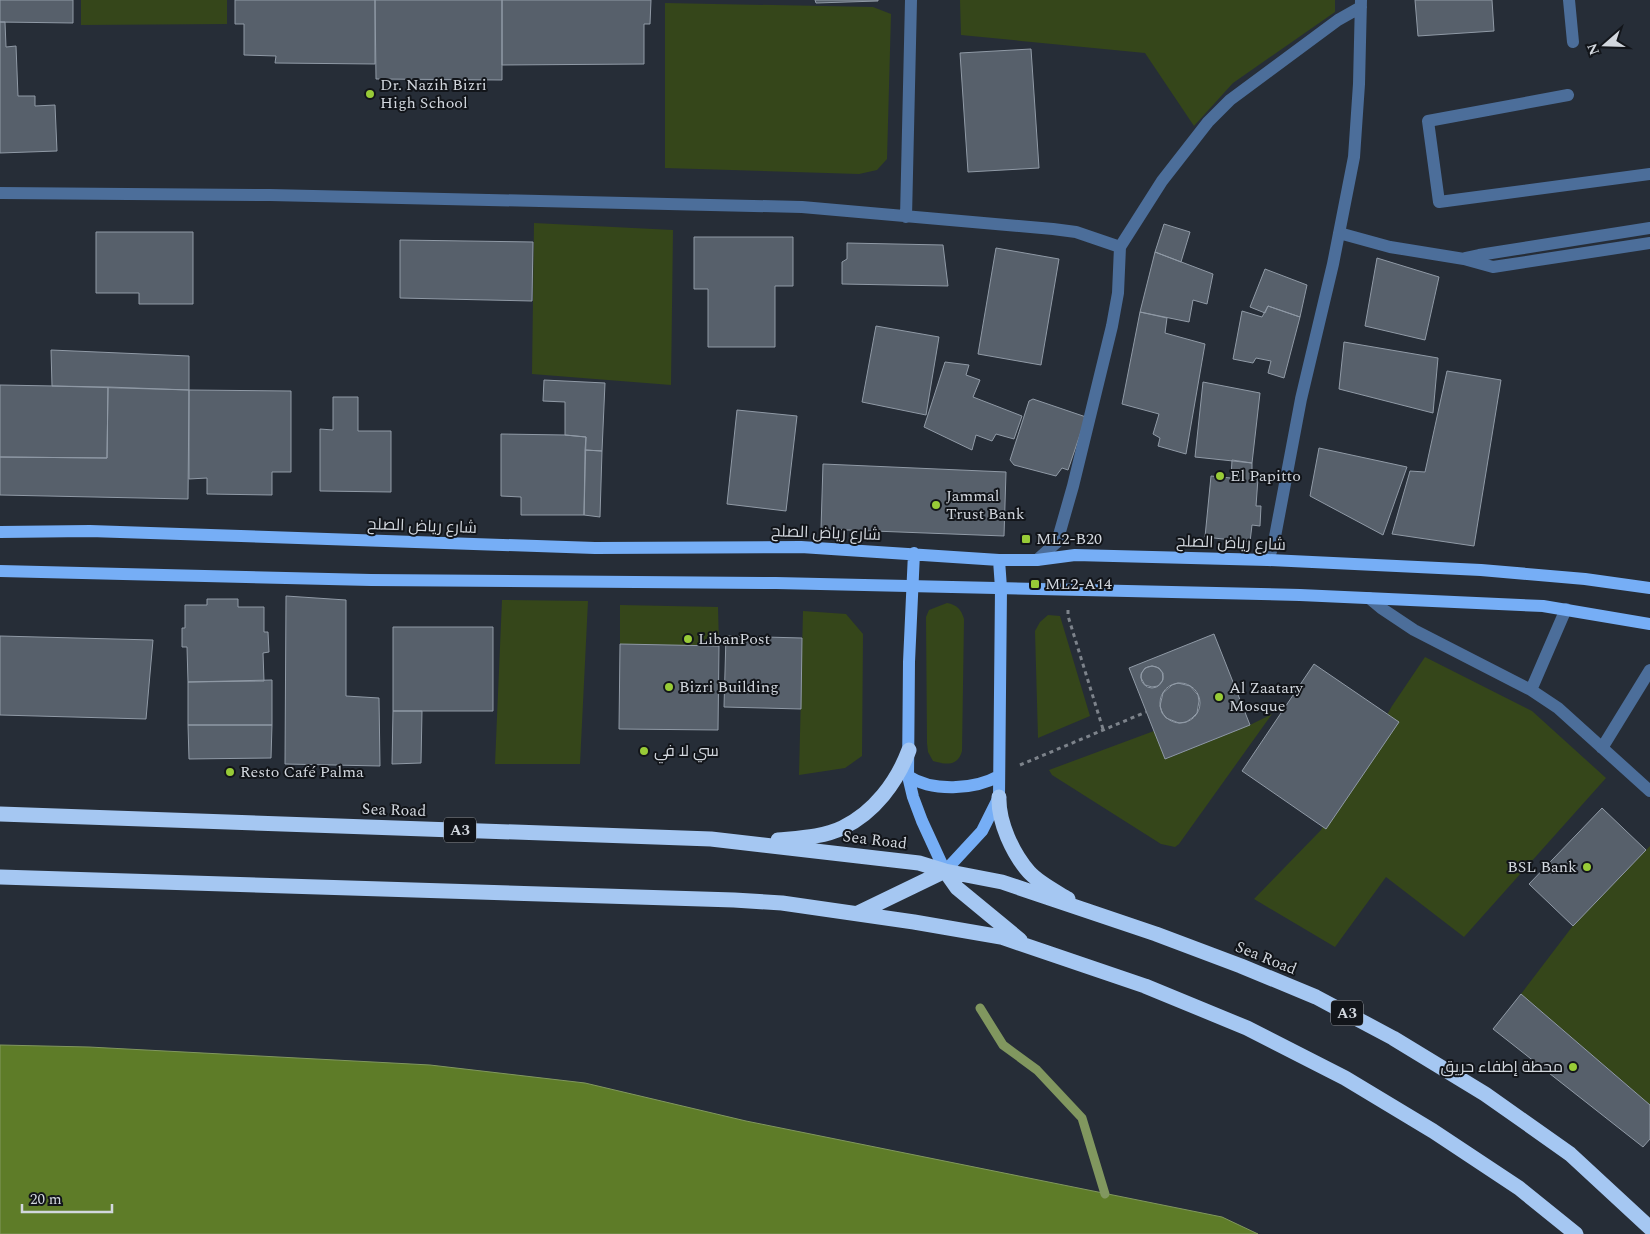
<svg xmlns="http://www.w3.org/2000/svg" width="1650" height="1234" viewBox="0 0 1650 1234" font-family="Spectral,Cairo,serif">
	<rect width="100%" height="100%" fill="#262d37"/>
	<path fill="#35461a" d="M81,0H227V24L81,25Z
		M960,0H1335V12L1233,83L1194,126L1145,53L961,35Z
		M665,3L873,7L891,14L887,159L877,170L859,174L665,168Z
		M534,223L673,230L671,385L532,374Z
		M502,600L588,601L580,764H495Z
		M947,603C957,605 961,609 964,619L962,751C958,766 947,765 933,761L928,752L927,743L926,617L929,610Z
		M620,605L718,607L719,646L620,644Z
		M803,611L846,614L863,634L862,756L845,768L799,775Z
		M1048,615L1060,616L1090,716L1038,738L1035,631L1040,622Z
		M1425,657L1532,711L1606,778L1464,937L1386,877L1335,947L1254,899L1321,830L1392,706Z
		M1272,714L1179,844L1175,847L1161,844L1052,775L1049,770L1154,731L1166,759L1250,725Z
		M1650,846V1105L1521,994L1575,923Z"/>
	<path fill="#5e7c28" stroke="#81975f" d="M0,1045L89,1047L430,1065L585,1083L746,1121L1222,1217L1258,1234H0Z"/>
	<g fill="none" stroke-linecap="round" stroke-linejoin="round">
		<path stroke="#81975f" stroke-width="9" d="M980,1008L1003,1045L1037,1070L1082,1118L1105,1194"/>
	</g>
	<path fill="#57606b" stroke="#909aa6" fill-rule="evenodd" d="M0,0H73V23L0,22Z
		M235,0H375V64L275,63L276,56L244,55V24H235Z
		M375,0H502V80L376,79Z
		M502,0H651L650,24H644V64L502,65Z
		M815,0H878V1L816,3Z
		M1415,0H1492L1494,31L1418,36Z
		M0,22H5L6,47L16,46L18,96H35V106L55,105L57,151L0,153Z
		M1031,49L1039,168L968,172L960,53Z
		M1164,224L1190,232L1181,262L1155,252Z
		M96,232H193V304H139V293H96Z
		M694,237H793V286H775V347H708V289H694Z
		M400,240L533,242L532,301L400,298Z
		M847,243L943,245L948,286L842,284V262L847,259Z
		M996,248L1059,259L1041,365L978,354Z
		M1155,252L1213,274L1207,304L1193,300L1189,322L1140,312Z
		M1377,258L1439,277L1425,340L1365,326Z
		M1265,269L1307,285L1300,317L1268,306L1265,313L1250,307Z
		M1268,306L1300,317L1284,378L1268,373L1271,361L1256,358L1253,363L1233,359L1242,311L1262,317Z
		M1140,312L1167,318L1165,333L1205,344L1186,454L1158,446L1160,438L1153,434L1159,414L1122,404Z
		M876,326L939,337L926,415L862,402Z
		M1344,342L1438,358L1433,413L1339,389Z
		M51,350L189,356V390L52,386Z
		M945,362L969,365L966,375L980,380L973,397L1022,416L1014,439L996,434L992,441L976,435L972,450L924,427Z
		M1447,371L1501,380L1474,546L1392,534L1410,471L1425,472Z
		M544,380L605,383L602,451L585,450L586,437L565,435V402L543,401Z
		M1203,382L1260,393L1252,463L1195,457Z
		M0,385L108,387L107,458L0,457Z
		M108,387L189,390L188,499L0,495V457L107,458Z
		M189,390L291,391V472H272V495L207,494V478L189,479Z
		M333,397H358V431H391V492L320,491V429L333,430Z
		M1033,399L1086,417L1068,470L1062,468L1056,476L1014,465L1010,460L1029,401Z
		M737,410L797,416L786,511L727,504Z
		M501,434L565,435L586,437L584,515H521V497L501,496Z
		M1319,448L1407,467L1383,535L1310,496Z
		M585,450L602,451L600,517L584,515Z
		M1232,460L1252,463V474L1258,478L1256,506H1261L1260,526L1252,525L1250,542L1205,537L1211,476L1231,478Z
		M823,464L1006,472L1004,536L821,529Z
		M286,596L346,600V696L379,698L380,766L285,764Z
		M207,599H238V607H264V632H268L269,652L263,653L264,681L188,682L187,647H182V628H185V605H207Z
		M393,627H493V711H393Z
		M1214,634L1250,725L1165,759L1129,668ZM1152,666L1159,668L1163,673V680L1158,686L1152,687L1145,685L1141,678V674L1145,668ZM1178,683L1190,686L1198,695L1199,701L1197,713L1192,718L1186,722L1179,723L1166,718L1162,713L1160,706L1163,693L1172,685Z
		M0,636L153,640L146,719L0,715Z
		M726,636L802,638L801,709L724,707Z
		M620,644L719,646L718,730L619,729Z
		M1314,664L1399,722L1326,829L1242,771Z
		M1141 677a11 11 0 1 1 22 0a11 11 0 1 1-22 0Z
		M272,680V725H188V682Z
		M1160 703a20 20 0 1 1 40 0a20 20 0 1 1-40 0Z
		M393,711H422L421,763L392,764Z
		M188,725H272L271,758L189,759Z
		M1602,808L1646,850L1573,926L1529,884Z
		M1521,994L1650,1105V1139L1643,1147L1493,1029Z"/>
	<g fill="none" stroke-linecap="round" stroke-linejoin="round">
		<path stroke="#7d838b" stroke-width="3" stroke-dasharray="4 4" stroke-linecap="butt" d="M1068,610V616L1103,729
			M1020,765L1146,712"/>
		<path stroke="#4c6e9a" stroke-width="12" d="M1569,0L1573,42
			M1568,95L1428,121L1439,202L1650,174
			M0,193L270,195L802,207L1053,229L1076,232L1120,247
			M906,217L911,0
			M1339,233L1390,247L1464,259L1493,267L1650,243
			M1465,258L1479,255L1650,228
			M1037,560L1057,542L1073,486L1112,326L1118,293L1120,247L1162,181L1208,122L1230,100L1338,20L1361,7
			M1268,560L1274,542L1301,399L1333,264L1354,157L1359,84L1361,0
			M1369,598L1381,608L1414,630L1531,690L1558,708L1650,791
			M1531,690L1566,609
			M1602,748L1650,670"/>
		<path stroke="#76aef6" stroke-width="12" d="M0,532L90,531L595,548L801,547L999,560H1037L1075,555L1268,560L1481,570L1585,579L1650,588
			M914,553L909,662L908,776L913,797L922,821L945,871L982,831L999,797L1001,588L999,560
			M0,571L371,580L776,583L1300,595L1543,606L1650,624
			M908,776C932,792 974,790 999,776"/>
		<path stroke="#a5c7f2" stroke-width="15" d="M999,797C998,822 1013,854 1029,872C1039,883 1055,891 1068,899
			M0,814L711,839L919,863L945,871L1002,882L1156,934L1241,966L1316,997L1393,1038L1485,1094L1570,1154L1650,1228
			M778,840C798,838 824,837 842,828C874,813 897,782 909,750
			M945,871L957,888L1020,940
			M0,877L734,900L782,903L914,922L1001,937L1145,986L1247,1028L1345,1078L1433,1131L1519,1188L1576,1234
			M858,913L945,871"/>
	</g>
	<g fill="#98cb37" stroke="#12151a" stroke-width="2">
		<circle cx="370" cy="94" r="5"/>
		<circle cx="1220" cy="476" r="5"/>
		<circle cx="936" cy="505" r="5"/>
		<rect x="1021" y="534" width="10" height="10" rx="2.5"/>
		<rect x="1030" y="579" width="10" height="10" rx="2.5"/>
		<circle cx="688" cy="639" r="5"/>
		<circle cx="669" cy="687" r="5"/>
		<circle cx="1219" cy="697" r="5"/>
		<circle cx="644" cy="751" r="5"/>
		<circle cx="230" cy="772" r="5"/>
		<circle cx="1587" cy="867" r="5"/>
		<circle cx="1573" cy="1067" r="5"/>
	</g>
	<g text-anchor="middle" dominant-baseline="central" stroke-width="4" stroke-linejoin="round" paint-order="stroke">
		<g fill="#12151a" stroke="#989da3" stroke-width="1">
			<rect x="444" y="817.5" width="32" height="25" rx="4"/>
			<rect x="1331" y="1000.5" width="32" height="25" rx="4"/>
		</g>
		<g font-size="15" font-weight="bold" fill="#d2d7de">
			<text x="460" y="830">A3</text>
			<text x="1347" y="1013">A3</text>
		</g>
		<g font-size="16" fill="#d2d7de" stroke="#12151a" text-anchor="start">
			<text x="380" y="85">Dr. Nazih Bizri<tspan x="380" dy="18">High School</tspan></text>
			<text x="1230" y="476">El Papitto</text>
			<text x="946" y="496">Jammal<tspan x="946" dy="18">Trust Bank</tspan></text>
			<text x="1036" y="539">ML2-B20</text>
			<text x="1045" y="584">ML2-A14</text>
			<text x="698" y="639">LibanPost</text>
			<text x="679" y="687">Bizri Building</text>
			<text x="1229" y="688">Al Zaatary<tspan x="1229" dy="18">Mosque</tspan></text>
			<text x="654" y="751">سي لا في</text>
			<text x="240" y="772">Resto Café Palma</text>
			<text x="1577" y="867" text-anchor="end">BSL Bank</text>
			<text x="1563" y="1067" text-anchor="end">محطة إطفاء حريق</text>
		</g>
		<g font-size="16" fill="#d2d7de" stroke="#12151a">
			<text transform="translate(422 526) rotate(2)">شارع رياض الصلح</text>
			<text transform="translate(826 533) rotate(2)">شارع رياض الصلح</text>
			<text transform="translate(1231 543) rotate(2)">شارع رياض الصلح</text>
			<text transform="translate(394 810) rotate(2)">Sea Road</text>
			<text transform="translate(875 840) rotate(7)">Sea Road</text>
			<text transform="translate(1266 958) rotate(22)">Sea Road</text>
		</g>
	</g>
	<g transform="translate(1605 45) rotate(250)" stroke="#12151a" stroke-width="4" paint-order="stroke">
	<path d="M0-4L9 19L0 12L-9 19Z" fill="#d2d7de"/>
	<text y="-8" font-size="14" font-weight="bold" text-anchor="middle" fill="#d2d7de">N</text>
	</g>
	<path d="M22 1204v8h90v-8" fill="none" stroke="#d2d7de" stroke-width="2.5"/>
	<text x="30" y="1204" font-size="15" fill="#d2d7de" stroke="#12151a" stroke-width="4" paint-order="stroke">20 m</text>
</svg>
